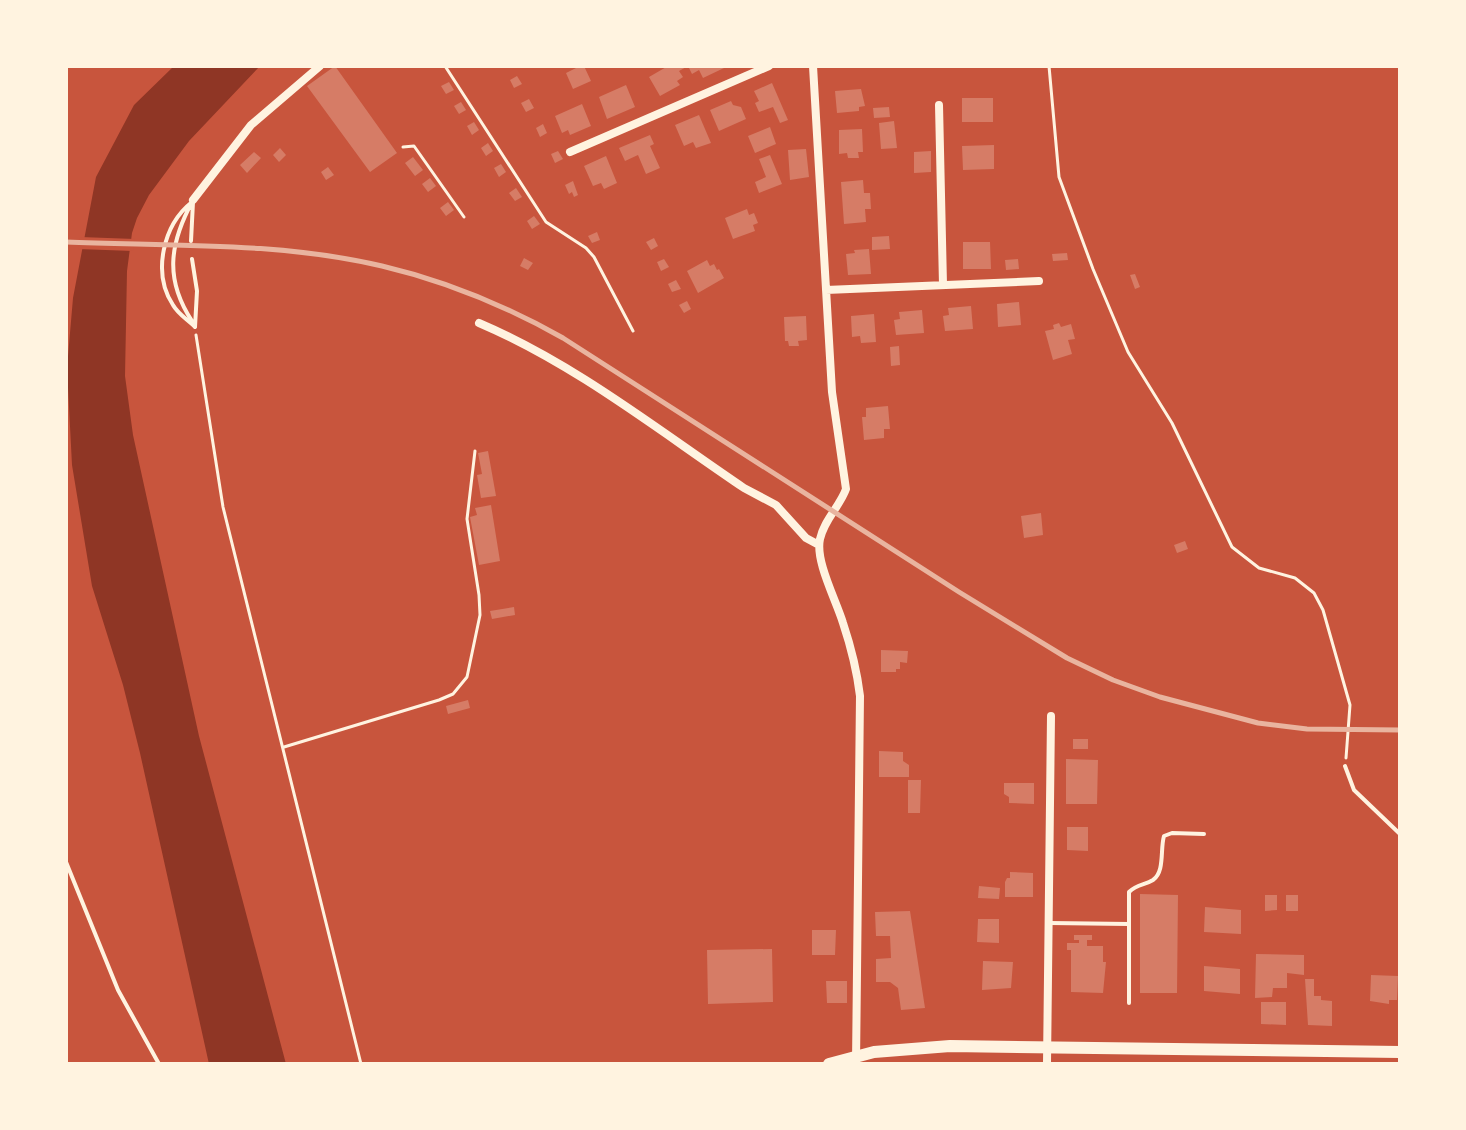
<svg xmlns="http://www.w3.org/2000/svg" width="1466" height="1130" viewBox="0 0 1466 1130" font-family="Montserrat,sans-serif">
	<rect width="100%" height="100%" fill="#c8553d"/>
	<path fill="#8f3625" d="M174,66H260L189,141L149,195L137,218L132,233L127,271L125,376L133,435L199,736L286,1064H209L140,753L123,685L92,586L72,465L67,368L73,298L96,177L134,105Z"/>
	<path fill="#c8553d" d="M80,237L135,239L133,251L78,249Z"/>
	<path fill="#d67c66" d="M335,66L397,153L370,172L307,86Z
		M580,66H584L591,81L573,89L566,73Z
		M668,66H723L724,68L703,78L699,70L692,74L688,66L679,71L683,77L677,81L680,85L660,96L649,77Z
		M517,76L522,84L514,88L510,80Z
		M449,82L454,90L446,94L441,86Z
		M772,83L788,120L780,123L773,107L759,112L755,103L759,101L754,91Z
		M626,85L635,107L607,119L599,97Z
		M861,89L865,106L859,107V111L837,113L835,91Z
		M962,98H993V122H962Z
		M529,99L534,108L526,112L521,103Z
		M731,101L733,105L741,107L746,119L719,131L710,110Z
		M461,102L466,110L459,114L454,106Z
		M582,104L591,126L570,135L568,130L562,133L555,116Z
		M889,107L890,117L874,118L873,108Z
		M699,115L711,143L696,148L693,142L684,146L675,125Z
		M894,121L897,148L881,149L879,123Z
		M474,122L479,130L472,135L467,126Z
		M543,124L547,133L540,137L536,128Z
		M770,127L776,144L755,153L748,136Z
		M862,129L863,152H858L859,158H848L847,153L839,154V130Z
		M650,135L654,144L650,146L660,168L646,174L638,155L625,161L619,148Z
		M488,143L493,151L486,156L481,148Z
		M994,145V169L963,170L962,146Z
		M280,148L286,155L279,162L273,155Z
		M806,149L809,177L790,180L788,150Z
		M558,151L563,159L555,163L551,154Z
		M931,151V172L914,173V152Z
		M254,152L261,158L247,173L240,165Z
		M770,155L782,184L759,193L755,182L766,177L759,159Z
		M606,156L617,183L604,189L601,183L593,186L584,166Z
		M413,157L423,170L415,176L405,163Z
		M501,164L506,172L499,177L494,168Z
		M328,167L334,175L326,180L321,172Z
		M430,178L436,186L428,192L422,184Z
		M863,180L864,193H870L871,209H865L866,222L844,224L841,182Z
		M573,181L578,195L574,197L572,192L569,194L565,185Z
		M516,188L522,197L515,201L509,193Z
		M448,202L454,210L446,216L440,208Z
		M747,209L749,215L754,213L758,223L753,225L755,231L733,239L725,218Z
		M534,216L540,224L532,229L527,221Z
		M597,232L600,240L592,243L588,236Z
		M889,236L890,249L872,250V237Z
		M654,238L658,246L651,250L646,242Z
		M963,242H990L991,269H963Z
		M869,249L871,274L848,275L846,254L855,253L854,250Z
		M1067,253L1068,260L1053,261L1052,254Z
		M524,258L533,263L528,270L520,266Z
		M664,259L669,267L661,271L657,262Z
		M1018,259L1019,269L1006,270L1005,260Z
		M707,260L710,266L714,264L717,270L719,269L724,278L698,293L687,271Z
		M1135,274L1140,287L1135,289L1130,275Z
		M676,280L681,289L672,292L668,284Z
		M687,301L691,309L684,313L679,305Z
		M1019,302L1021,325L998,327L997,304Z
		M971,306L973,329L945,331L943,316L949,315L948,308Z
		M922,310L924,333L896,335L894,320L900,319L899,312Z
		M874,314L876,342L861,343L860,336L852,337L851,316Z
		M806,316L807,340L798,341L799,346H789L788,341H785L784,317Z
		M1059,323L1061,327L1071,324L1075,339L1068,340L1072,354L1053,360L1045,331L1054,329L1053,325Z
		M899,346L900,365L891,366L890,347Z
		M888,406L890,429H884V438L864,440L862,417H866V408Z
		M488,451L496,496L481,498L477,475L482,474L478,453Z
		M491,505L500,561L479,565L470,517L477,515L475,508Z
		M1041,513L1043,535L1024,538L1021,516Z
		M1185,541L1188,549L1177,553L1174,545Z
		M514,607L515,615L492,619L490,611Z
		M881,650L908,651L907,663L900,662V669H896V672H881Z
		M468,700L470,708L448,714L446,706Z
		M1073,739H1088V749H1073Z
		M879,751L903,752V761L909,765V777H879Z
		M1066,759L1098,760L1097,804H1066Z
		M908,780H921L920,813H908Z
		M1004,783H1034V804L1009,803V797L1004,794Z
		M1067,827H1088V851L1067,850Z
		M1010,872L1033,873V897H1005V882L1007,878H1010Z
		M979,886L1000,888L999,899L978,898Z
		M1140,894L1178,895L1177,993H1140Z
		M1265,895H1277V910L1265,911Z
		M1286,895H1298V911H1286Z
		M1205,907L1241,910V934L1204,932Z
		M910,911L925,1008L901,1010L898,988L890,982H876V959L891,958L890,936H876L875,912Z
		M978,919H999V943L977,942Z
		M812,930H836L835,955H812Z
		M1074,935H1092V940H1087V946H1103V962H1106L1103,993L1071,992V950H1067V943H1079V940H1074Z
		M772,949L773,1002L708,1004L707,950Z
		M1256,954L1304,955V975L1287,973V988H1273L1272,997L1255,998Z
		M983,961L1013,962L1011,988L982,990Z
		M1204,966L1240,969V994L1204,991Z
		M1371,975L1398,976L1397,1000H1389V1004L1370,1001Z
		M1305,979H1314V996H1321V1000L1332,1001V1026L1308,1025Z
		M826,981H847V1003H827Z
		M1261,1002H1286V1025L1261,1024Z"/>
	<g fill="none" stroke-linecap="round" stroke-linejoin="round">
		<path stroke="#fff3e0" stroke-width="3" d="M445,66L546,222L586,248L594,257L633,331
			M1049,66L1059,177L1093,269L1128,352L1172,423L1232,547L1259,568L1295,578L1314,593L1323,610L1350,705L1346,758
			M403,147L414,146L464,217
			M196,335L223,507L361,1064
			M284,747L439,700L453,694L467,677L480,615L479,595L467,519L475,451"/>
		<path stroke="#fff3e0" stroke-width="4" d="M192,202C163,225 152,273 173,305C178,314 188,320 195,327
			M191,241L193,202
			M192,259L197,291L195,327
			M192,321C165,280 169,245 192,202
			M1345,766L1354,790L1400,834
			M66,862L118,990L159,1064
			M1050,923L1129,924V1003
			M1129,924V892C1137,884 1145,885 1153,880C1165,872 1160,849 1164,836L1172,833L1204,834"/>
		<path stroke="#fff3e0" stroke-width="8" d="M813,66L832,392L846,489C840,506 824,520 820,539C815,561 836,600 843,623C851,647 857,671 860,696L856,1064
			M939,105L943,285
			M570,152L769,66
			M193,200L251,125L320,66
			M826,290L1039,281
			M479,323C575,364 658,430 744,488L776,505L806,538L819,545
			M1047,1064L1051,716"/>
		<path stroke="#fff3e0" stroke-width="12" d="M829,1064L874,1052L950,1046L1400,1052"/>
		<path stroke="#e9b49f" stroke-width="5" d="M66,242C171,246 280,242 382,266C446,281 506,306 563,338L959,592L1067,658L1113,680L1160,697L1258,723L1307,729L1400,730"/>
	</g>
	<rect width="1466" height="1130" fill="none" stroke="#fff3e0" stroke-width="136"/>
</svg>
